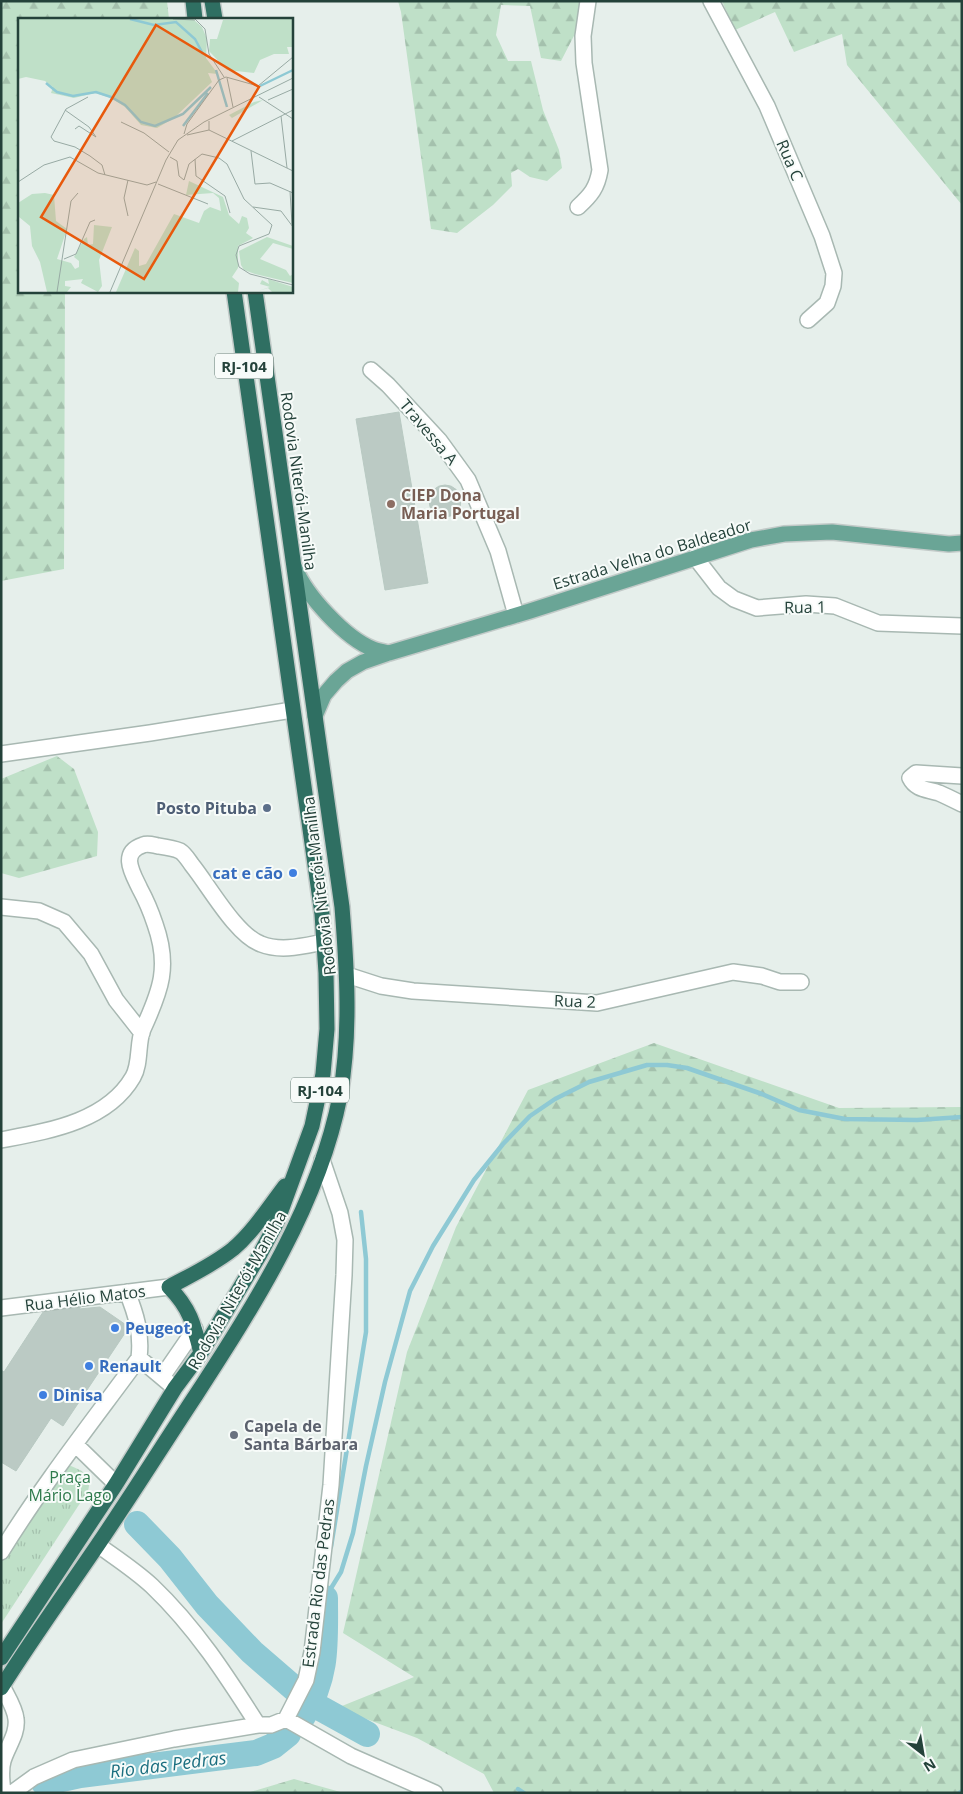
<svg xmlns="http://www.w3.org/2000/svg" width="963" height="1794" viewBox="0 0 963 1794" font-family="'Open Sans',sans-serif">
	<defs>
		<pattern id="grass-tufts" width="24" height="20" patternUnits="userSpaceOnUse" patternTransform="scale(1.25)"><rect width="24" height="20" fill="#bfe0c8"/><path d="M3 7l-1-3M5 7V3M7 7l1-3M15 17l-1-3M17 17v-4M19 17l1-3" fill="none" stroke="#a4c1ad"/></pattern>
		<pattern id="forest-firs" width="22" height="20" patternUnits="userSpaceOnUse" patternTransform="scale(1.25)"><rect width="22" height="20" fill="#bfe0c8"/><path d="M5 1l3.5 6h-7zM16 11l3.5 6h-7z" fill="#a4c1ad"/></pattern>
	</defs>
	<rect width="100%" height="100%" fill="#e6efeb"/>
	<path fill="url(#grass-tufts)" d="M71,1466C85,1472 92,1475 88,1491L1,1624V1560L62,1467Z"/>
	<path fill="url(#forest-firs)" d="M1,1H167L169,19H19V291H64L65,295L64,569L1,581Z
		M398,1H583L578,28L561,61L541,58L530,6L501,5L496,35L508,61H531L543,110L559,150L562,168L547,181L530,177L518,169L511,173L512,186L493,205L457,233L431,229L401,12Z
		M722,1H962V205L847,65L842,34L794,52L775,12L735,30Z
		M57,756L74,769L98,832L97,856L19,878L1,873V779Z
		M654,1043L839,1108L962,1107V1793H494L484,1774L417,1738L337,1708L414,1677L343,1633L407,1352L456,1227L528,1090Z
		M294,1779L344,1793H247Z"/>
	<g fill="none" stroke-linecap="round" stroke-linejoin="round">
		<path stroke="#8ec9d4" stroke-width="4.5" d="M331,1547L366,1332V1259L361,1212
			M325,1598L341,1572L353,1533L366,1466L385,1382L410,1291L433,1246L474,1180L503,1144L530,1116L555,1099L589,1082L647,1065H667L687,1068L762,1094L799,1110L845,1119L917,1120L962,1117
			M518,1789L524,1793
			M959,1793L962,1791"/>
		<path stroke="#8ec9d4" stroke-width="26" d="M137,1524L170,1558L207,1605L252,1652L311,1703L367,1734
			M303,1716C328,1676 325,1643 325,1598
			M44,1783L80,1775L256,1753L273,1746L288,1734"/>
	</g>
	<path fill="#bbcac4" stroke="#b8c9c2" d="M399,412L428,583L385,590L356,419Z
		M429 501a16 16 0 1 1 32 0a16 16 0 1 1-32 0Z
		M85,1300L79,1309L100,1307L129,1327L63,1426L51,1418L16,1471L1,1462V1370L4,1372L47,1306Z"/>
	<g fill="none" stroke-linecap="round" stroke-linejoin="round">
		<defs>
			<path id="minor" d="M711,1L767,106L822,236L834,273L833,286L827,303L808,320
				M578,207C591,195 597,188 600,170L584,63L583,36L588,1
				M371,370L388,385L439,440L468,480L498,551L516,615
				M695,557L719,588L734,599L757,608L806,604L835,606L878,623L962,626
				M1,754L150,733L292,710
				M962,776L916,773L910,778C916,790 927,789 939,793C946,796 954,800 962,804
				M1,907L39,911L64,922L91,954L116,1000L142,1033
				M347,975L381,986L413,991L597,1003L733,972L762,976L780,982H801
				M1,1140C48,1131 107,1122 133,1077C141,1063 137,1043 143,1029C161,990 170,966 155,924C151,912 146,900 140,889C133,874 119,853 143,845C148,843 153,845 158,846C165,847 173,848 180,851C185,854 189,861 192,865C209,886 236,935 261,944C281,952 303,946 324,942
				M1,1308L169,1287
				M139,1358L170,1384
				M162,1377L195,1329
				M76,1445L116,1484
				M98,1545C116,1558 136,1571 152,1586C196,1628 226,1675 258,1725
				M1,1552C43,1484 92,1422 139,1358C142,1334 136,1314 127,1292
				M2,1686C7,1696 15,1708 16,1719C18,1734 7,1747 3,1761C0,1771 2,1782 3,1793
				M286,1719L351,1756L435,1793
				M12,1793L34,1777L73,1760L174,1739L258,1725H271L286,1719L306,1680L312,1652L331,1485L344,1275L345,1240L340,1213L322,1160"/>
			<path id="major" d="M295,568C306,595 345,638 373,649C378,651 384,652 389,653
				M315,716L324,695L336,681L347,671L363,662L389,653L530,611L751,540L784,534L832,532L949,544L962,543"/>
			<path id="highway" d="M193,1L195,19
				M212,1L215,19
				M201,1353C194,1325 190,1308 169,1287C191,1275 213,1265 233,1249C253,1232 269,1207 285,1186
				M1,1658L116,1484L175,1388L201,1353L259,1256L277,1222L312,1126L323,1074L327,1029L326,973L322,914L234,291
				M1,1688C32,1639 65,1593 97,1546C131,1496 163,1445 196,1395C255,1304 319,1204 340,1096C351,1033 347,970 342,907L255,291"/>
		</defs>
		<use href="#minor" stroke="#a8b8b2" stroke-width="18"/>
		<use href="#major" stroke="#c2cac8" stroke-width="18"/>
		<use href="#highway" stroke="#c2cac8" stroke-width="18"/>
		<use href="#minor" stroke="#fff" stroke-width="15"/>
		<use href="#major" stroke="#6aa596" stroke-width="15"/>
		<use href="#highway" stroke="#2f6f62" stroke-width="15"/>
	</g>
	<circle fill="#8d6e63" stroke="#f7fbf9" stroke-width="2" cx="391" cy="504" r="5"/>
	<circle fill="#5c6f8a" stroke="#f7fbf9" stroke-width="2" cx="267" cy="808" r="5"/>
	<g fill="#3f7fe0" stroke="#f7fbf9" stroke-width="2">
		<circle cx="293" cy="873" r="5"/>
		<circle cx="115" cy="1328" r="5"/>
		<circle cx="89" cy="1366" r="5"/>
		<circle cx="43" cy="1395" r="5"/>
	</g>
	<circle fill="#6b7280" stroke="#f7fbf9" stroke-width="2" cx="234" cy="1435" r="5"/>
	<g text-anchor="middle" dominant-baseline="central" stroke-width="4" stroke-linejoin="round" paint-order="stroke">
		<g fill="#f7fbf9" stroke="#637a73" stroke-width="1">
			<rect x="215" y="353.5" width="58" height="25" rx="4"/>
			<rect x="291" y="1077.5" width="58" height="25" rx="4"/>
		</g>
		<g font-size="15" font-weight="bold" fill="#24423a">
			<text x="244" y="366">RJ-104</text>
			<text x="320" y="1090">RJ-104</text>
		</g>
		<g font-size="16" fill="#24423a" stroke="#f7fbf9">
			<text transform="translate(790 160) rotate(67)">Rua C</text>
			<text transform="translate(429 432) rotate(50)">Travessa A</text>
			<text transform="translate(299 481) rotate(82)">Rodovia Niterói-Manilha</text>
			<text transform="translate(652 554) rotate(-17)">Estrada Velha do Baldeador</text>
			<text transform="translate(805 607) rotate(-1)">Rua 1</text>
			<text transform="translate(319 886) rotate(-97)">Rodovia Niterói-Manilha</text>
			<text transform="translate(575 1001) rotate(2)">Rua 2</text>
			<text transform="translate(237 1290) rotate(-60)">Rodovia Niterói-Manilha</text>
			<text transform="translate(85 1298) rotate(-7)">Rua Hélio Matos</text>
			<text transform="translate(318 1583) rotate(-83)">Estrada Rio das Pedras</text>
		</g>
		<g font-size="16" font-weight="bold" fill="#785e54" stroke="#f7fbf9" text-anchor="start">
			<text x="401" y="495">CIEP Dona<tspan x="401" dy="18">Maria Portugal</tspan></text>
		</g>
		<g font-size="16" font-weight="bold" fill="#4e5e75" stroke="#f7fbf9" text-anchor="end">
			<text x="257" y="808">Posto Pituba</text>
		</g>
		<g font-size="16" font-weight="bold" fill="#366cbe" stroke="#f7fbf9" text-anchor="start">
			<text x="283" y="873" text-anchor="end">cat e cão</text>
			<text x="125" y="1328">Peugeot</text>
			<text x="99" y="1366">Renault</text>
			<text x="53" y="1395">Dinisa</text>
		</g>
		<g font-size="16" font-weight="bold" fill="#5b616d" stroke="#f7fbf9" text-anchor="start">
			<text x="244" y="1426">Capela de<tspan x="244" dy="18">Santa Bárbara</tspan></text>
		</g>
		<g font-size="16" fill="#2d7a4b" stroke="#f7fbf9">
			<text x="70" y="1477">Praça<tspan x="70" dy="18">Mário Lago</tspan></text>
		</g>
		<g font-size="18" font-style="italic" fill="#1c6f80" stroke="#f7fbf9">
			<text transform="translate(168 1764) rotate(-7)">Rio das Pedras</text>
		</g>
	</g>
	<g transform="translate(18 18)">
		<rect width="275" height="275" fill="#e6efeb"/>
		<path d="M245,82L214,100L211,97L236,84Z" fill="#bfe0c8"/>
		<path d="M0,1H175L184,9L189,21L188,40L200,56L190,55L194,64L156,100L139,110L123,107L107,89L93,80L77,75L56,80L33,75L35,69L27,63L8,59L0,61ZM275,1V29H269L271,36H256L242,42L236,55L209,52L191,33L192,21H199L205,2ZM171,163L205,179L211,197L221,206L224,198L229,200L231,210L228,215L235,220L220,228V250L214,259L221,265L220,274H98L117,230L121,233V248L128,246L156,196L181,205L186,193L192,189L203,193L201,180L195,175L168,177ZM27,175L36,177L38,203L49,211L39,241L53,245L57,251L61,249V243L56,239L66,221L69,219L70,227L75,226L76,207L94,209L81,242L84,268L80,274L63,265L65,261L47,263V268L53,269L49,274H29L22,244L14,228L12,208L1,199L0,213V185L14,176ZM249,219L275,228V231L255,225L242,241L268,252L272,258L275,256V265L237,256L226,252L223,247L221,233ZM250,261L275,269V274H254L250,270L240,273L252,269L242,266L244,262L251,266Z" fill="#bfe0c8"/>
		<path fill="none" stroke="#8ec9d4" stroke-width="2.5" d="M112,1L136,7L158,4L177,21L185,36M198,52L209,89M28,65L39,74L55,78L78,74L93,79L107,87L123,104L137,108L165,96L193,69M242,68L275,52M165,108L190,75"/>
		<path fill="none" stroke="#98aaa4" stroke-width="1" d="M155,1L177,2M177,1L187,11L191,36L206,59M209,60L215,89M70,79L48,91L33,119L36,123L57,129L72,138L84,147L87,157M241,79L275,101M250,82L275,71M47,92L71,109L78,119L61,108L57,111M263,98L269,150M103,104L126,115L151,134M191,112L275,153M166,116L169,106L201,62L208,59L240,68L275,39M169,117L191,112V103M214,123L275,92M233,133L237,166L252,165L275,175M152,139L159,143L161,158L166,162L171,146L184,136L201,140L209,146L226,181L254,207L251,216L221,228L218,237L221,249L232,256L275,267M177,141L178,158L207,178L212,195M0,164L26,147L52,139L80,155L129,167L138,164M140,166L190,186M272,173L274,206M235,189L263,193L275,209M110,198L106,180L110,162M46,241L58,236L72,204L77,202M39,274L53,183L60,175M92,274L148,142L160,122L186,104L275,60"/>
		<path fill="#e8590c" fill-opacity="0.15" stroke="#e8590c" stroke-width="2.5" d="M138,7L241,69L126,261L23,199Z"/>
		<rect width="275" height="275" fill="none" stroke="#24423a" stroke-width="2.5"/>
	</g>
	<rect width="963" height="1794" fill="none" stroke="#24423a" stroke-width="5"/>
	<g transform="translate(923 1754) rotate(149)" stroke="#f7fbf9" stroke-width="4" paint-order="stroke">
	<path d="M0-4L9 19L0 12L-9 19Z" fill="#24423a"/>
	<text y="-8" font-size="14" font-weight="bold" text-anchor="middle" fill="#24423a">N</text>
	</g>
</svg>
